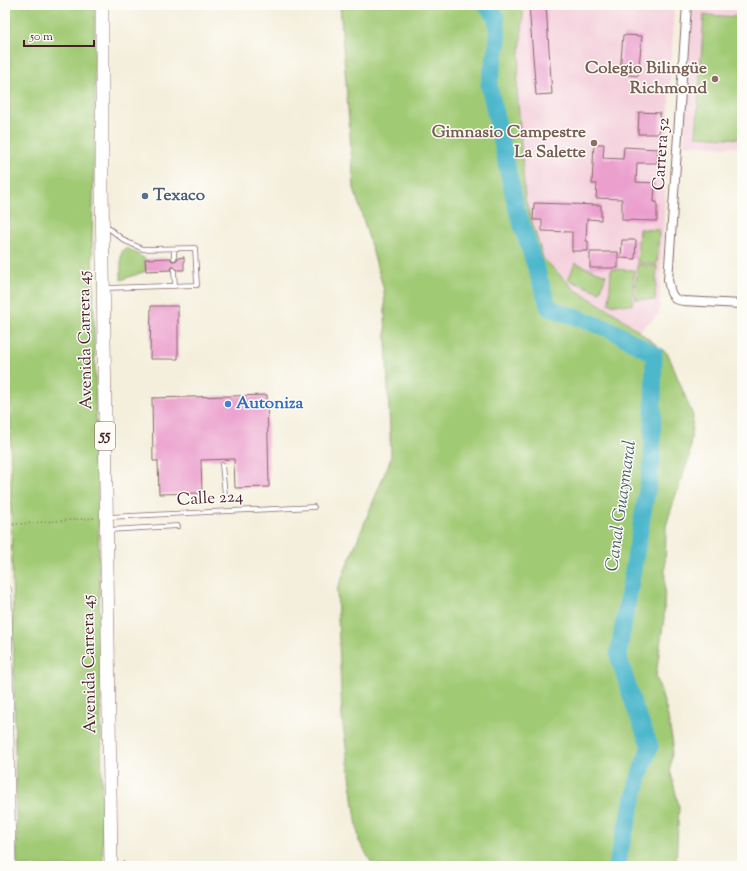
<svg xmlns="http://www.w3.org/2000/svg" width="747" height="871" viewBox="0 0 747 871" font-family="'Sorts Mill Goudy',serif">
	<rect width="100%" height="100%" fill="#fdfcf7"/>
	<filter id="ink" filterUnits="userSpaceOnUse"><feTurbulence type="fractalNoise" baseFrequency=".025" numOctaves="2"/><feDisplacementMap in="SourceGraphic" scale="8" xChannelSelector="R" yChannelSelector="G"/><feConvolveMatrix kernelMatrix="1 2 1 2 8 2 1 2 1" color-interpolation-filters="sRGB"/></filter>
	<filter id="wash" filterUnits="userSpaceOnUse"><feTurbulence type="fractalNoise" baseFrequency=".012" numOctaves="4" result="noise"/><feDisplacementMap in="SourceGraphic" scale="16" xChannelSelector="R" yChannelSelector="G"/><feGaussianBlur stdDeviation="0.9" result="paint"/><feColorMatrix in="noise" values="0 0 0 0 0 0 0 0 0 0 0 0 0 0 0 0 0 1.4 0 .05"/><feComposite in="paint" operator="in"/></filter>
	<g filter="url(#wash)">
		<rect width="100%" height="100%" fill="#f4efdc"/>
		<path fill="#f4cfdc" d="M524,5H650L674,8L659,314L639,331L619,316L574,289L543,258L525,199L517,87Z
			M699,6L742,9V148L684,144L690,14L694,8Z"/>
		<path fill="#a1ca75" stroke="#767450" d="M10,5H95V133L92,242L98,491L103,866H17L11,512L9,237Z
			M340,5H524L517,87L525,199L543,258L574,289L619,316L668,354L693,416L689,458L675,497L666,526L664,618L656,676L667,712L673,744L670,769L679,807L676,862L678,866H375L371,862L359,841L342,717L337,590L391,458L384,290L354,188Z
			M704,15L742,17V139L696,136Z
			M639,229L659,230L657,264L637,263Z
			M126,249H129L145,259L146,271L121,280V255L123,250Z
			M575,263L606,275L600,292L568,280Z
			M637,265L657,266L655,300L635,299Z
			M611,269L634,270L632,305L609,304Z"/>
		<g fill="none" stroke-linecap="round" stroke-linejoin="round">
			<path stroke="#4eb7cc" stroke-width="17" d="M486,5L496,17L498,40L489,85L516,207L549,308L609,329L654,354L652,462L618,655L634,706L650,746L639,777L616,866"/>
		</g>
		<g id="blocks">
			<path fill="#eb9fcd" d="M529,5H546L552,94L536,95Z
				M623,35L642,36L638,76L620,74Z
				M639,112L660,113L659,134H638Z
				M594,144H604L603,158L623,159L624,147L658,149L657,163H637L636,182L655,183L654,202H657V221L622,220V199L596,198L597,184H592Z
				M534,203L601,205V220L587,219L586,241H588V251H572V232L542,231V220H533Z
				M622,240H636L635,259L621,258Z
				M590,252H618V268H590Z
				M184,257V270H178L174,267H172L171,270L146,271L145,259L170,258L172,261H174L177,260L178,258Z
				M151,306H178V359H150Z
				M267,395L269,487L235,488L234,459L201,460L202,493L159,494L158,461H153L152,398Z"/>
		</g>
	</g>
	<g filter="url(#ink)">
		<use href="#blocks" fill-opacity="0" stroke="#866869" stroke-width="1"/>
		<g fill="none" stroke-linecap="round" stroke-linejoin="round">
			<defs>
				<path id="service" d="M106,226L125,241L143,249L195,248L197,285L106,288
					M174,250V258
					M174,270L175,286
					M222,465L225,495
					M109,517L314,507
					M109,530L178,526"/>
				<path id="minor" d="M687,5L668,280L671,293L675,299L683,301L742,304"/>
				<path id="trunk" d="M102,5V189L111,866
					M5,591L9,866"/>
			</defs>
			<use href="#service" stroke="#866869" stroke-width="5.5"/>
			<use href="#minor" stroke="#866869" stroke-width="10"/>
			<use href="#trunk" stroke="#866869" stroke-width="14"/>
			<path stroke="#866869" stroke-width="1.5" stroke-dasharray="1 3" stroke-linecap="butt" d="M5,525L95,518
				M123,861V866"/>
			<use href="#service" stroke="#fff" stroke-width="4"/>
			<use href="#minor" stroke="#fff" stroke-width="8"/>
			<use href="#trunk" stroke="#fff" stroke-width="13"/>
		</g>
	</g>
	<g fill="#8d6e63" stroke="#fdfcf7" stroke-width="1.5">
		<circle cx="715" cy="79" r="4"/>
		<circle cx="594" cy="143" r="4"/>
	</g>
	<circle fill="#5c6f8a" stroke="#fdfcf7" stroke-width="1.5" cx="145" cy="196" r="4"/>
	<circle fill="#3f7fe0" stroke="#fdfcf7" stroke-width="1.5" cx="228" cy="404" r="4"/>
	<g text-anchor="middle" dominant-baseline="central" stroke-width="3" stroke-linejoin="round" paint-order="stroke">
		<rect fill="#fdfcf7" stroke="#806168" stroke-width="1" x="95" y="422" width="20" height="28" rx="3"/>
		<g font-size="16" font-weight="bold" fill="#4a1f2b">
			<text x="105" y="436">55</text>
		</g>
		<g font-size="17" font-weight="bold" fill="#785e54" stroke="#fdfcf7" text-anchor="end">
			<text x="707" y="69">Colegio Bilingüe<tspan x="707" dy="20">Richmond</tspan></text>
			<text x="586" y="133">Gimnasio Campestre<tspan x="586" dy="20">La Salette</tspan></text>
		</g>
		<g font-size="17" fill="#4a1f2b" stroke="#fdfcf7">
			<text transform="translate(662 154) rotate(-86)">Carrera 52</text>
			<text transform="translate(86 340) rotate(-91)">Avenida Carrera 45</text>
			<text transform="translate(210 499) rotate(-3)">Calle 224</text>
			<text transform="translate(90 664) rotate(-91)">Avenida Carrera 45</text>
		</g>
		<g font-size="17" font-weight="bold" fill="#4e5e75" stroke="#fdfcf7" text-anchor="start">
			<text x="153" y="196">Texaco</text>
		</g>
		<g font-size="17" font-weight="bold" fill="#366cbe" stroke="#fdfcf7" text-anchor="start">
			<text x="236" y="404">Autoniza</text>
		</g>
		<g font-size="18" font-style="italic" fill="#4c5c6b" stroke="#fdfcf7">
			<text transform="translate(622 506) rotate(-82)">Canal Guaymaral</text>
		</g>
	</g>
	<rect width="747" height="871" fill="none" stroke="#fdfcf7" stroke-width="20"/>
	<path d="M24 40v6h70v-6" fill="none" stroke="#4a1f2b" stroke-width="2"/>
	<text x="30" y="40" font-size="12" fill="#4a1f2b" stroke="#fdfcf7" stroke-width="3" paint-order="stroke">50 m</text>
</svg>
